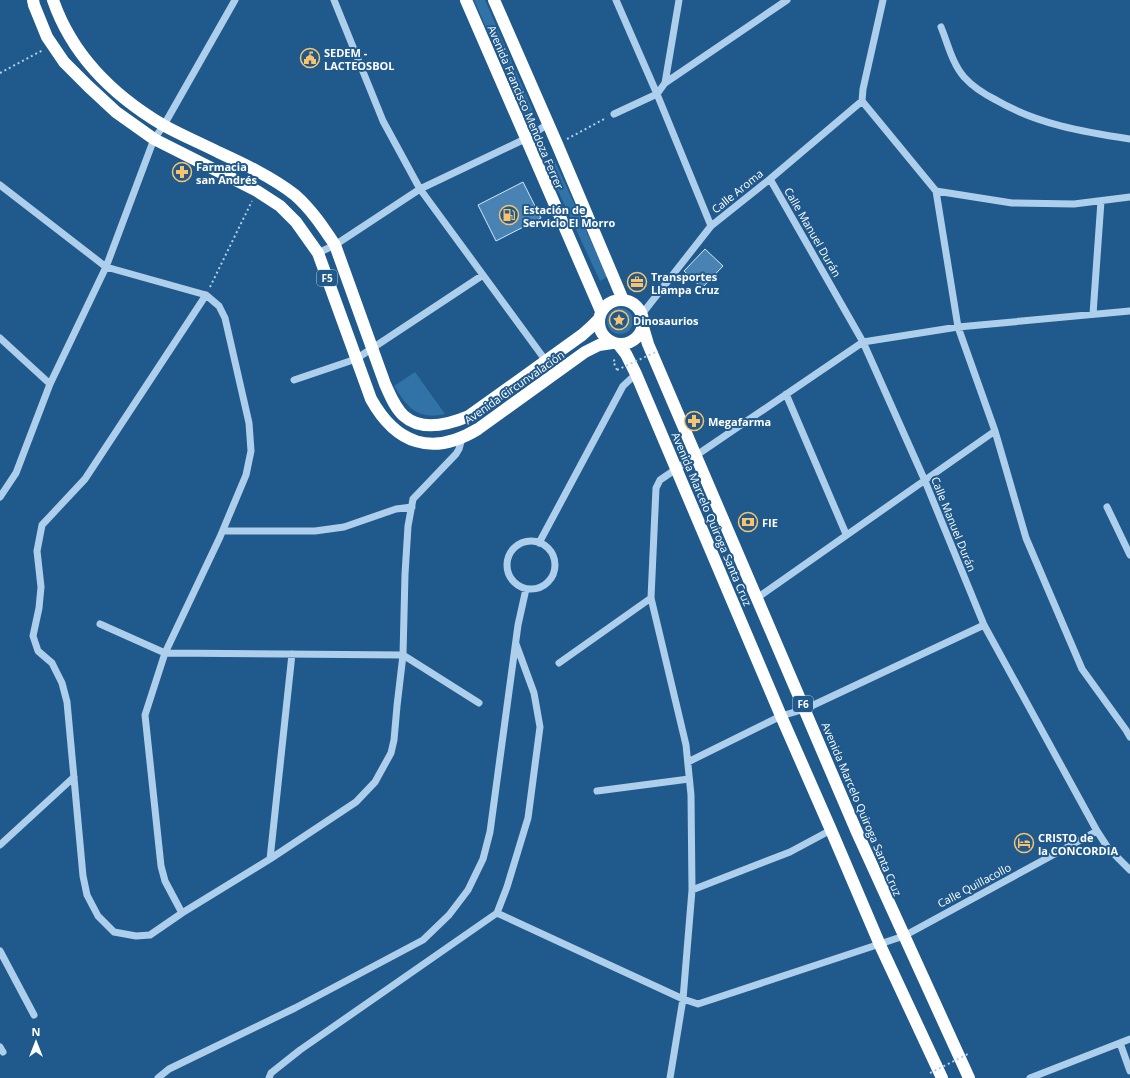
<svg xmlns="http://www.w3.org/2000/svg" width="1130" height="1078" viewBox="0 0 1130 1078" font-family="'Open Sans',sans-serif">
	<rect width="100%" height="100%" fill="#20598c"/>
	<path fill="#3172a7" d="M474,0H485L533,111L524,115Z
		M554,159L607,277L600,281L545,163Z
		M607 321a13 13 0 1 1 26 0a13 13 0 1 1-26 0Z
		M415,372L445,414C417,420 408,408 394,386Z"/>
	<path fill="#4983b3" stroke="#d2e7f9" d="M523,182L541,218L496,241L478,205Z
		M705,249L723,266L702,288L684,271Z"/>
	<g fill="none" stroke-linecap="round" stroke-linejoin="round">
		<path stroke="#adcfec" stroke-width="2" stroke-dasharray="2 3" stroke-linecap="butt" d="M0,73L43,50
			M567,139L606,118
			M210,287L252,201
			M615,360L613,361L617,370"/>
		<path stroke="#adcfec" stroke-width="7" d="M334,0L383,121L420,189L546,361
			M616,0L657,94L711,226
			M883,0L863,89L862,101L936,191L958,327L995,431L1026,538L1082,669L1126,730L1130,737
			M941,27C948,44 952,63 964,77C973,87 984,94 996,100C1037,124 1083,132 1130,139
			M665,83L679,0
			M614,114L657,94L665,83L787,0
			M770,179L863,342L925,481L984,625L1097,831L1108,848L1130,870
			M0,185L106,267L206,295L219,306L225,318L249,423L251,451L246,475L220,537L165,653L145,715L161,866L165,881L182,913
			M936,191L1012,203L1074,204L1130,197
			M318,253L335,245L420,189L525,139L548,124
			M206,295L85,479L42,525L37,551L41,587L39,608L33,636L38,651L52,663L62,683L67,702L83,876L87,895L98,916L114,932L136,936L150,935L182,913L270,859L356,802L375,782L391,753L394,740L397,706L403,655L405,574L408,526L413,499L456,454L459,449L462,438
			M642,314L711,226L770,179L862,101
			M1093,314L1101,201
			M0,338L50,384
			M294,380L356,359L483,275
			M786,394L846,534
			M0,497L16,473L50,384L106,267L154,139L164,125L235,0
			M1107,507L1130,555
			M223,531H315L344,527L396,509L412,507
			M507 565a24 24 0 1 1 48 0a24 24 0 1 1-48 0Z
			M539,543L623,386L636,374
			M757,598L995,431
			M100,624L165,653L403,655L479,703
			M559,663L651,598
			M688,762L781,716L805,709L984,625
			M597,791L689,779
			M0,845L74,777
			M270,859L292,654
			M692,890L790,852L831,830
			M497,913L683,999L698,1004L904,936L1097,831
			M0,951L34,1015
			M1120,1043L1130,1071
			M0,1047L3,1052
			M158,1078L169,1069L295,1008L423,940L449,915L468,890L483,859L490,832L518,625L526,589
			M269,1078L271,1073L300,1050L497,913L507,887L528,818L540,727L534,693L516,644
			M670,1078L683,999L692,890L691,795L686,745L651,598L656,488L660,480L863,342L958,327L1130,311
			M1030,1078L1130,1039"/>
		<path stroke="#fff" stroke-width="12" d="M33,0L34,5L47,37L64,62L88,86L116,112L154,139L257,191L280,206L296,222L318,253L371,399C396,444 432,457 478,429L585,352L599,345L612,343
			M53,0C72,55 114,96 163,125C181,135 200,143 218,152C244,164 272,177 295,195C311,209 323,227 335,245L385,384C390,395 395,408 404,416C422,432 450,424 469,416L582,335L591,327L599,319
			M466,0L601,311
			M494,0L557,144L623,300
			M599 322a22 22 0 1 1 44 0a22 22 0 1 1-44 0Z
			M643,327L648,344L856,830L969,1078
			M619,345L626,354L636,374L781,716L831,830L880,945L942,1078"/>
		<path stroke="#adcfec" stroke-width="2" stroke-dasharray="2 3" stroke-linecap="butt" d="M617,370L658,351
			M930,1073L968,1054"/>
	</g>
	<defs>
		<symbol id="civic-ring" viewBox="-11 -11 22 22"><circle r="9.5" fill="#20598c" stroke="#f9c36e" stroke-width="1.5"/><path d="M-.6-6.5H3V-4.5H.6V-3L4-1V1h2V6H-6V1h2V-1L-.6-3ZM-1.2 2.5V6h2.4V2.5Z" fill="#f9c36e"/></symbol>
		<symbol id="pharmacy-ring" viewBox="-11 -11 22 22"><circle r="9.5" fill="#20598c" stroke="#f9c36e" stroke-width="1.5"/><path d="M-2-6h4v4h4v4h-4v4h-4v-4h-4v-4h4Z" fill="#f9c36e"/></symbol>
		<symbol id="fuel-ring" viewBox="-11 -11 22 22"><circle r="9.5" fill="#20598c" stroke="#f9c36e" stroke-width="1.5"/><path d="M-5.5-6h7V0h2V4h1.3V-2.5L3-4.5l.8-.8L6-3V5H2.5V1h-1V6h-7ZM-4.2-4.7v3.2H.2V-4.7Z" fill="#f9c36e"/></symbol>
		<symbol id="office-ring" viewBox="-11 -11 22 22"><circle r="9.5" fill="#20598c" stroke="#f9c36e" stroke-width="1.5"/><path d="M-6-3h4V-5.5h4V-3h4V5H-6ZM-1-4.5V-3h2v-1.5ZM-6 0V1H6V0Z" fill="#f9c36e"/></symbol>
		<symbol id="sight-ring" viewBox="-11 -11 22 22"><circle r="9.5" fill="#20598c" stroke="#f9c36e" stroke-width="1.5"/><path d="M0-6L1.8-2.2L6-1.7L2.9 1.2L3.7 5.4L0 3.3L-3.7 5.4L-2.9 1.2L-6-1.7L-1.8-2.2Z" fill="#f9c36e"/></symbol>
		<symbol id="bank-ring" viewBox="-11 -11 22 22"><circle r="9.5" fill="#20598c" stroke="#f9c36e" stroke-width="1.5"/><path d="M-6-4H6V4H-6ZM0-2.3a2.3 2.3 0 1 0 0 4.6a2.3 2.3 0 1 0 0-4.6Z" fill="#f9c36e"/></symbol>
		<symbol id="hotel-ring" viewBox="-11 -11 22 22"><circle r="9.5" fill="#20598c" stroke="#f9c36e" stroke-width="1.5"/><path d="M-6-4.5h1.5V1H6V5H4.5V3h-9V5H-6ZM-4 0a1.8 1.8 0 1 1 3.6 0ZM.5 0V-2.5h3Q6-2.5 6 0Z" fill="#f9c36e"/></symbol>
	</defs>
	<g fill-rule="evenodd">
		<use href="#civic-ring" x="299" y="47" width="22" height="22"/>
		<use href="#pharmacy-ring" x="171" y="161" width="22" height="22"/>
		<use href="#fuel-ring" x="498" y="204" width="22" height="22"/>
		<use href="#office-ring" x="626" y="271" width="22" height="22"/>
		<use href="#sight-ring" x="608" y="309" width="22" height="22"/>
		<use href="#pharmacy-ring" x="683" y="410" width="22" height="22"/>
		<use href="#bank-ring" x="737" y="511" width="22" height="22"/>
		<use href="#hotel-ring" x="1013" y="832" width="22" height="22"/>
	</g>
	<g text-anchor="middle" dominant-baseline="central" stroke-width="4" stroke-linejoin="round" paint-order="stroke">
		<g fill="#20598c" stroke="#bccddc" stroke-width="1">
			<rect x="317" y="270" width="20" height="16" rx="3"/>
			<rect x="793" y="696" width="20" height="16" rx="3"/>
		</g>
		<g font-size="10" font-weight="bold" fill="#fff">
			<text x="327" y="278">F5</text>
			<text x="803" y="704">F6</text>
		</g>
		<g font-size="11" font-weight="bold" fill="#fff" stroke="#20598c" text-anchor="start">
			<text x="324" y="52">SEDEM -<tspan x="324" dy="13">LACTEOSBOL</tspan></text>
			<text x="196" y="166">Farmacia<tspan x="196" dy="13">san Andrés</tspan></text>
			<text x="523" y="209">Estación de<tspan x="523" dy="13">Servicio El Morro</tspan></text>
			<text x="651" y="276">Transportes<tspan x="651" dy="13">Llampa Cruz</tspan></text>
			<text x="633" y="320">Dinosaurios</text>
			<text x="708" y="421">Megafarma</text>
			<text x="762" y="522">FIE</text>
			<text x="1038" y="837">CRISTO de<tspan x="1038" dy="13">la CONCORDIA</tspan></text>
		</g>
		<g font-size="11" fill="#fff" stroke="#20598c">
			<text transform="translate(526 107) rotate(67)">Avenida Francisco Mendoza Ferrer</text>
			<text transform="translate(737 191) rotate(-39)">Calle Aroma</text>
			<text transform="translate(813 232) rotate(60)">Calle Manuel Durán</text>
			<text transform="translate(514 387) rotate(-35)">Avenida Circunvalación</text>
			<text transform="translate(712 519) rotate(67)">Avenida Marcelo Quiroga Santa Cruz</text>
			<text transform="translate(954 524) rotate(68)">Calle Manuel Durán</text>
			<text transform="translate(862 809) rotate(67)">Avenida Marcelo Quiroga Santa Cruz</text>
			<text transform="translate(974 885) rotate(-28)">Calle Quillacollo</text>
		</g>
	</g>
	<g transform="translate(36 1042)" stroke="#20598c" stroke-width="3" paint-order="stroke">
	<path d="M0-3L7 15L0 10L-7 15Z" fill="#ffffff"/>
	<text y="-6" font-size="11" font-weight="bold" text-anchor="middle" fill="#ffffff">N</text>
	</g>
</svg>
